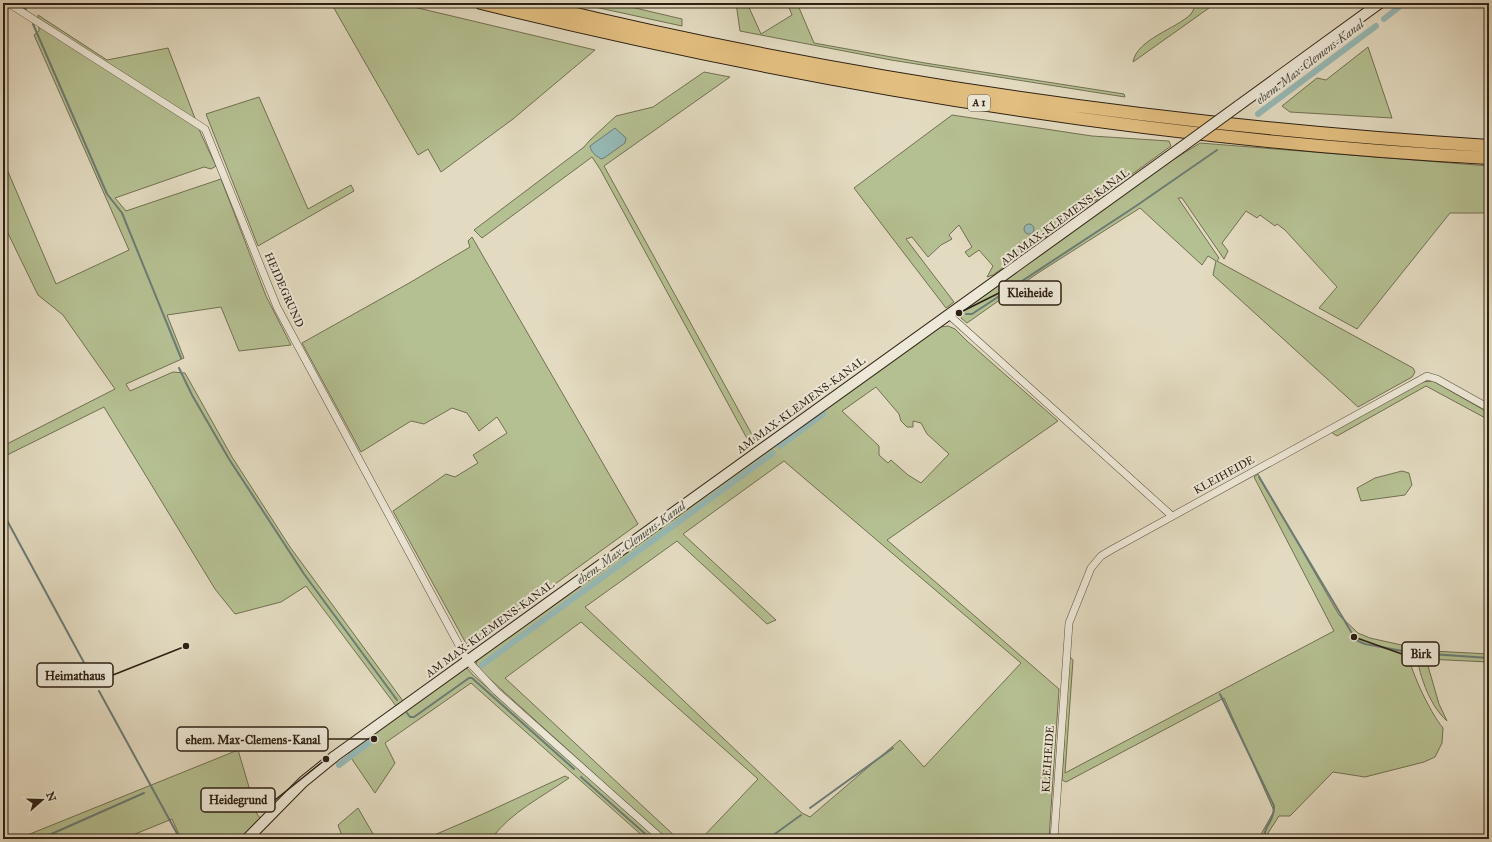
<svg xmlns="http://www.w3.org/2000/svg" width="1492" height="842" viewBox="0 0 1492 842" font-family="'IM FELL Great Primer',serif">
	<rect width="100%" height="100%" fill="#e3dbc1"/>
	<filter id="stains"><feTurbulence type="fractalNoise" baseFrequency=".005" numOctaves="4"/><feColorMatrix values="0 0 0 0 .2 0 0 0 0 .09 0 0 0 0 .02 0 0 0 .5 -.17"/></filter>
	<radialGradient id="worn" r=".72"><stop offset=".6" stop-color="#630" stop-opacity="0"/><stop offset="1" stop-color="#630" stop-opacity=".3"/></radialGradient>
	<path fill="#b5c092" stroke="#727052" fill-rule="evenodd" d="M331,3H397L595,50L513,119L441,172L428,149L418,155Z
		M568,3H614L682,19V26L590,6V8Z
		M736,3H747L761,34L792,15L787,3H797L814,43L925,63L1124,94L1125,97L891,60L740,31Z
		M1197,3H1216L1133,62C1137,39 1176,29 1191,14C1193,11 1195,6 1197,3Z
		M38,15L107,60L168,48L201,134L216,166L211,169L204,167L115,198L126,211L221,179L266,296L291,345L239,351L221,307L167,315L184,358L126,384L130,391L173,372L185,373L232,457L290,547L403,701L396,706L306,586L281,602L235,614L215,589L104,407L3,457V446L115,389L63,315L38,295L3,223V160L56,284L129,250L34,35L39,31Z
		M1368,47L1392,118L1290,112L1282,106L1317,78L1326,80Z
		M704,72L730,77L604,166L755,440L750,444L600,169L592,157L482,238L474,230L584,147L590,140L616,116L653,107Z
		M259,97L308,209L351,185L354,191L258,246L206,114Z
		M952,115L1092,136L1169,141L1171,146L993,275L987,277L993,266L979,250L969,257L965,252L972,247L959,225L949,235L952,239L941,245L928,257L912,237L906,239L954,302L946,308L854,188Z
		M1200,143L1489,166V213H1450L1357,329L1319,308L1337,287L1285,230L1277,224L1275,226L1260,215L1257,218L1246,211L1222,243L1228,251L1224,259L1182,198H1178L1219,258L1217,261L1413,368L1415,372L1412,377L1358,407L1213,275L1216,261L1208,256L1202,265L1140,208L1038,273L967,323L961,318L962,311L1168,163Z
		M472,237L638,524L468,647L393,511L446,474L455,477L478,463L473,455L507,433L497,417L479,431L467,413L452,408L424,424L411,421L361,452L302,343L411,282L470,247L468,241Z
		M948,326L955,329L967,341L1058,421L887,540L1059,689L1049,839H701L758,779L581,622L505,678L678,839H666L480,670L476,664L478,658L801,425L940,327ZM876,387L899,414L901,421L907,427H913V421L921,423L927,434L949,454L921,483L908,475L891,460L888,463L879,455V446L842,411ZM784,461L1021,663L924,767L900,740L810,817L802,813L585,607L677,541L767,624L776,620L683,534Z
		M1433,381L1489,413V420L1426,386L1337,436L1331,432L1421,382Z
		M1402,471L1409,473L1412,485L1405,495L1361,501L1357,488L1375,478Z
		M1258,474L1339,615L1358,633L1370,638L1406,646C1409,668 1429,711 1443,728L1442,743L1435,757L1424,762L1365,777L1333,772L1290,816H1279L1268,833L1270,839L1259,838L1274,811L1224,698L1066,782L1062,780L1069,656L1073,660L1065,773L1334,631L1254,477Z
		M1415,648L1432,651L1489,654V662L1426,659L1439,704L1447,721C1428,704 1419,673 1415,648Z
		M466,667L473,675L658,839H646L471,683L385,743L395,763L375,793L347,752Z
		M238,750L257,814L261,819L239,839H181L172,819L123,839H9L20,838Z
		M565,776L569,778C542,797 511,812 491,839H425L483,814Z
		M358,808L376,839H343L338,825Z"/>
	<path fill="#96bab7" stroke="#6c7c75" d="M615,128L626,138L625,143L604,158L601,159C595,155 591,152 590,146Z
		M1024 229a5 5 0 1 1 10 0a5 5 0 1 1-10 0Z"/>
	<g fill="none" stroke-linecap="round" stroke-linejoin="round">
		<path stroke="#6c7c75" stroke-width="2" d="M20,3L26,10
			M33,24L107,194L122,213L181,358
			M966,314H972L1136,206L1217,150
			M179,368L192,395L229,459L304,574L397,700
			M1259,477L1356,640L1365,644L1408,652
			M3,513L95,683
			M1417,653L1489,658
			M99,691L180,839
			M1220,694L1274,806C1275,822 1262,827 1265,839
			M407,713L410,717H414L469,678H472L574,769
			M581,777L651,839
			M810,808L893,748
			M40,839L144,793
			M768,839L801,815"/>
		<path stroke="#96bab7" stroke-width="6" d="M1384,19L1404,3
			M1258,114L1376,26
			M780,446L823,414
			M482,665L773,453
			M339,765L374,739"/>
		<defs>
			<path id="street" d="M8,3L205,129L277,307L467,660L496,691L662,839
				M949,315L1172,516
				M1054,839L1069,623L1091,568L1101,556L1111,550L1427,376L1437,379L1489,408"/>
			<path id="secondary" d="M1238,106L1380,3
				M247,839L303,782L335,756L1179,149"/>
			<path id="highway" d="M481,3C811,84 1149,140 1489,158
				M530,3C844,80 1167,126 1489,146"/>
		</defs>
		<use href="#street" stroke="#5b4f3e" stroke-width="8"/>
		<use href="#secondary" stroke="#2e2013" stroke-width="12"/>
		<use href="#highway" stroke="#2e2013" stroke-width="14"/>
		<use href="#street" stroke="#ede8d7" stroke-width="7"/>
		<use href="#secondary" stroke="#ede8d7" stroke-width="10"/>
		<use href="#highway" stroke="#e2be80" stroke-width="12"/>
		<defs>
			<path id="secondary-bridge" d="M1179,149L1238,106"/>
		</defs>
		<use href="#secondary-bridge" stroke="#2e2013" stroke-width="12" stroke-linecap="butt"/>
		<use href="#secondary-bridge" stroke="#ede8d7" stroke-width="10"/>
	</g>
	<g text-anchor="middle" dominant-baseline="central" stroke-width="4" stroke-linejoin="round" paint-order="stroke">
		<rect fill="#ede8d7" stroke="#675c4e" stroke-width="1" x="968" y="95" width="22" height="16" rx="3"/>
		<g font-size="10" font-weight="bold" fill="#2e2013">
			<text x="979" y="103">A 1</text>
		</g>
		<g font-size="11" fill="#2e2013" stroke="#ede8d7">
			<text transform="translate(1065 217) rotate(-36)">AM MAX-KLEMENS-KANAL</text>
			<text transform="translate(284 290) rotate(66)">HEIDEGRUND</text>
			<text transform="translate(801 405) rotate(-36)">AM MAX-KLEMENS-KANAL</text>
			<text transform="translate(1224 475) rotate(-29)">KLEIHEIDE</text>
			<text transform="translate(490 629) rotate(-36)">AM MAX-KLEMENS-KANAL</text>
			<text transform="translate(1048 759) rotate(-86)">KLEIHEIDE</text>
		</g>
		<g font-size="12" font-style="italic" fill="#4d4e44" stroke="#ede8d7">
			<text transform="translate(1310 62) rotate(-37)">ehem. Max-Clemens-Kanal</text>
			<text transform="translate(631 543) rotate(-36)">ehem. Max-Clemens-Kanal</text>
		</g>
	</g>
	<path fill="none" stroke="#2e2013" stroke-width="1.5" d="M959 313L999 293M1354 637L1402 654M186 646L113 675M374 739L328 739M326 759L275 800"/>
	<g fill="#2e2013" stroke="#ede8d7" stroke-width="1.5">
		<circle cx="959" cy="313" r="4"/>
		<circle cx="1354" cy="637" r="4"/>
		<circle cx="186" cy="646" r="4"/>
		<circle cx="374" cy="739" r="4"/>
		<circle cx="326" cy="759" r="4"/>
	</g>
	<g fill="#ede8d7" stroke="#2e2013" stroke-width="1.5">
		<rect x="999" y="281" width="62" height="24" rx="4"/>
		<rect x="1402" y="642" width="37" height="24" rx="4"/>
		<rect x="37" y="663" width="76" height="24" rx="4"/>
		<rect x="177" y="727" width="151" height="24" rx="4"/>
		<rect x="201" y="788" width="74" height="24" rx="4"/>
	</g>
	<g font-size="12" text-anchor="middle" font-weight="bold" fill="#2e2013">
		<text x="1030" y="297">Kleiheide</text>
		<text x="1421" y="658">Birk</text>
		<text x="75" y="680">Heimathaus</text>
		<text x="253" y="744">ehem. Max-Clemens-Kanal</text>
		<text x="238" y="804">Heidegrund</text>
	</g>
	<rect width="1492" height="842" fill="none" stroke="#e3dbc1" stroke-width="16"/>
	<rect x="4" y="4" width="1484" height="834" fill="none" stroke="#2e2013" stroke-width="2"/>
	<rect x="8" y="8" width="1476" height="826" fill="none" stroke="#2e2013"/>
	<g transform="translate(42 800) rotate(70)" stroke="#ede8d7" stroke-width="3" paint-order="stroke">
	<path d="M0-3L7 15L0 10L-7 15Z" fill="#2e2013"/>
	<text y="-6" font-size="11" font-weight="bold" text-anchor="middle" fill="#2e2013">N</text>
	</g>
	<rect width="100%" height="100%" filter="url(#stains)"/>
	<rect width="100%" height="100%" fill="url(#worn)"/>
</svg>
